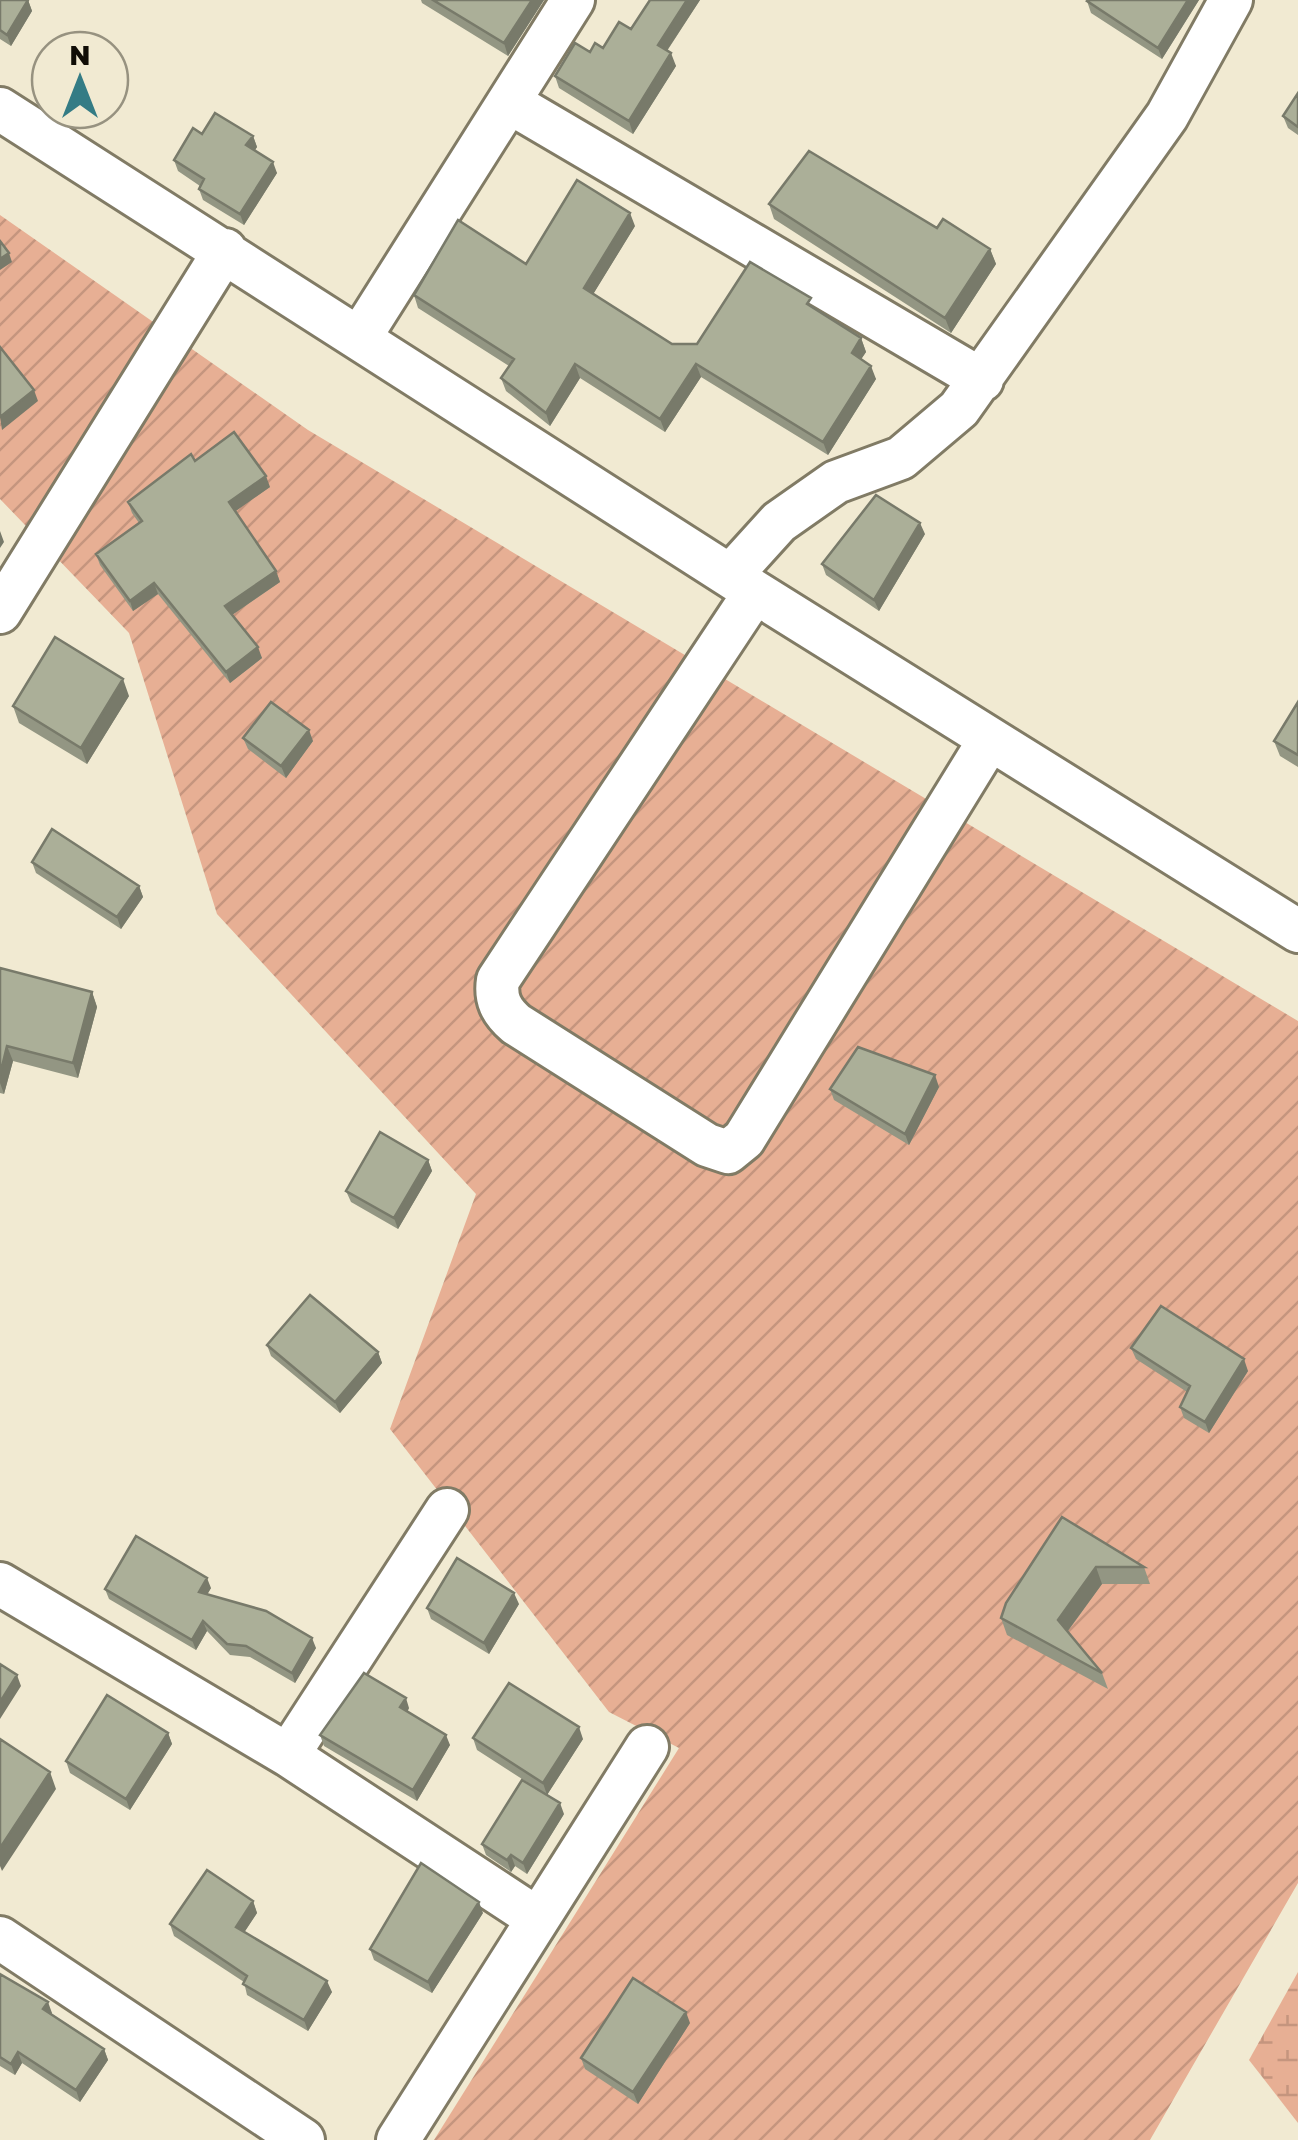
<svg xmlns="http://www.w3.org/2000/svg" width="1298" height="2140" viewBox="0 0 1298 2140" font-family="'Golos Text',sans-serif">
	<defs>
		<pattern id="wetland-marsh" width="20" height="14" patternUnits="userSpaceOnUse" patternTransform="scale(2.5)"><rect width="20" height="14" fill="#e7af94"/><path d="M1 5h8M5 5V1M11 12h8M15 12V8" fill="none" stroke="#c5957e"/></pattern>
		<pattern id="garden-furrows" width="10" height="10" patternUnits="userSpaceOnUse" patternTransform="scale(2.5)"><rect width="10" height="10" fill="#e7af94"/><path d="M-1 1l2-2M0 10L10 0M9 11l2-2" fill="none" stroke="#c5957e"/></pattern>
	</defs>
	<rect width="100%" height="100%" fill="#f1ead2"/>
	<path fill="url(#wetland-marsh)" d="M1298,1972V2123L1249,2060Z"/>
	<path fill="url(#garden-furrows)" d="M0,215L308,430L1298,1021V1883L1150,2140H434L679,1748L609,1712L390,1429L476,1194L217,914L129,633L0,499Z"/>
	<g fill="none" stroke-linecap="round" stroke-linejoin="round">
		<defs>
			<path id="street" d="M509,102L982,380
				M0,109L755,592L1298,931
				M360,337L573,0
				M730,576L779,522L836,482L901,458L959,409L1167,116L1231,0
				M755,592L498,980C495,999 501,1011 516,1024L707,1145L728,1152L744,1139L990,739
				M0,612L225,250
				M0,1584L288,1755L538,1919
				M288,1755L447,1510
				M0,1938L303,2140
				M398,2140L647,1747"/>
		</defs>
		<use href="#street" stroke="#817b65" stroke-width="48"/>
		<use href="#street" stroke="#fff" stroke-width="42"/>
	</g>
	<path fill="#939683" d="M0,0H28L32,11L11,46L0,39Z
		M421,0H544L508,56L422,3Z
		M650,0H700L667,51L676,66L633,134L559,88L555,76L590,52L603,48L631,29Z
		M1199,0L1162,59L1091,13L1087,1Z
		M1298,93V135L1288,128L1283,116Z
		M202,134L253,136L257,147L255,150L277,173L244,225L203,200L199,189L200,186L178,171L174,160Z
		M769,204L937,228L990,249L996,264L951,333L774,219Z
		M635,226L593,294L672,344H697L815,309L861,338L866,352L861,359L876,379L828,455L701,377L665,432L580,378L550,426L506,391L501,378L509,366L418,308L414,295L526,264Z
		M195,461L270,487L235,511L276,571L280,582L232,615L262,658L230,683L158,594L133,611L100,565L96,554L139,523L132,513L128,502Z
		M925,534L879,611L826,575L822,564Z
		M129,696L87,764L19,723L13,706Z
		M1298,702V767L1280,756L1274,741Z
		M243,738L313,741L286,778L248,749Z
		M32,862L139,886L143,897L121,929L36,873Z
		M0,968L92,992L97,1007L78,1078L13,1061L4,1094L0,1093Z
		M939,1087L909,1145L834,1100L830,1089Z
		M428,1160L432,1171L398,1229L351,1202L346,1191Z
		M267,1345L378,1352L382,1363L340,1413L271,1356Z
		M1131,1348L1248,1371L1209,1433L1184,1418L1180,1407L1187,1392L1136,1359Z
		M1062,1517L1144,1567L1150,1584H1102L1068,1631L1102,1673L1108,1689L1007,1635L1001,1618Z
		M211,1588L207,1594L316,1648L295,1683L250,1657L230,1655L207,1631L196,1650L109,1599L105,1589Z
		M519,1604L489,1654L431,1619L427,1608Z
		M409,1708L407,1712L450,1745L417,1801L324,1746L320,1735Z
		M168,1733L172,1744L130,1810L70,1773L66,1761Z
		M473,1738L583,1739L547,1795L477,1750Z
		M564,1814L527,1874L515,1866L511,1872L486,1855L482,1844Z
		M253,1901L257,1913L244,1932L332,1992L308,2031L247,1995L244,1982L174,1936L170,1924Z
		M483,1913L432,1993L374,1960L370,1949Z
		M0,1974L52,2013L51,2014L104,2049L108,2060L80,2102L22,2063L15,2075L0,2066Z
		M690,2023L638,2104L585,2069L581,2058Z"/>
	<path fill="#787a6a" d="M28,0L32,11L11,46L7,35Z
		M532,0H544L508,56L504,43Z
		M687,0H700L662,58L658,45Z
		M1188,0H1199L1162,59L1158,48Z
		M671,53L676,66L633,134L629,121Z
		M253,136L257,147L251,156L246,145Z
		M273,162L277,173L244,225L240,214Z
		M630,213L635,226L589,301L584,288Z
		M990,249L996,264L951,333L945,318Z
		M9,253L12,262L0,270V259Z
		M861,338L866,352L856,367L852,353Z
		M575,364L580,378L550,426L546,413Z
		M696,364L701,377L665,432L660,419Z
		M871,366L876,379L828,455L823,442Z
		M34,390L38,401L2,430L0,417Z
		M266,476L270,487L233,513L229,502Z
		M920,523L925,534L879,611L874,600Z
		M0,531L4,542L0,548Z
		M276,571L280,582L229,617L225,606Z
		M154,583L158,594L133,611L130,601Z
		M258,647L262,658L230,683L226,672Z
		M123,679L129,696L87,764L81,748Z
		M309,730L313,741L286,778L281,766Z
		M139,886L143,897L121,929L117,917Z
		M92,992L97,1007L78,1078L73,1063Z
		M7,1046L13,1061L4,1094L0,1083V1075Z
		M935,1075L939,1087L909,1145L905,1134Z
		M428,1160L432,1171L398,1229L394,1218Z
		M378,1352L382,1363L340,1413L335,1402Z
		M1244,1359L1248,1371L1209,1433L1205,1422Z
		M1096,1567L1102,1584L1064,1636L1058,1620Z
		M207,1578L211,1588L203,1602L199,1592Z
		M514,1593L519,1604L489,1654L484,1643Z
		M203,1621L207,1631L196,1650L192,1640Z
		M312,1638L316,1648L295,1683L292,1673Z
		M17,1675L21,1686L0,1719V1702Z
		M406,1698L409,1708L404,1718L400,1707Z
		M579,1727L583,1739L547,1795L543,1783Z
		M168,1733L172,1744L130,1810L126,1799Z
		M446,1735L450,1745L417,1801L413,1790Z
		M50,1772L56,1789L2,1871L0,1866V1848Z
		M560,1803L564,1814L527,1874L523,1863Z
		M511,1855L515,1866L511,1872L507,1860Z
		M253,1901L257,1913L240,1939L236,1927Z
		M479,1902L483,1913L432,1993L428,1982Z
		M327,1981L332,1992L308,2031L304,2020Z
		M48,2002L52,2013L48,2020L43,2009Z
		M686,2012L690,2023L638,2104L633,2092Z
		M104,2049L108,2060L80,2102L76,2090Z
		M18,2052L22,2063L15,2075L11,2064Z"/>
	<path fill="#abaf98" stroke="#787a6a" stroke-width="2.5" d="M0,0H28L7,35L0,30Z
		M433,0H532L504,43Z
		M650,0H687L658,45L671,53L629,121L555,76L575,43L590,52L595,43L603,48L619,22L631,29Z
		M1088,0H1188L1158,48L1087,1Z
		M1298,93V127L1283,116Z
		M215,113L253,136L246,145L273,162L240,214L199,189L204,179L174,160L193,128L202,134Z
		M809,151L937,228L943,219L990,249L945,318L769,204Z
		M577,180L630,213L584,288L672,344H697L750,262L811,298L807,304L861,338L852,353L871,366L823,442L696,364L660,419L575,364L546,413L501,378L514,359L414,295L458,220L526,264Z
		M0,241L9,253L0,259Z
		M0,347L34,390L0,417Z
		M234,432L266,476L229,502L276,571L225,606L258,647L226,672L154,583L130,601L96,554L142,521L128,502L191,454L195,461Z
		M876,495L920,523L874,600L822,564Z
		M55,637L123,679L81,748L13,706Z
		M271,702L309,730L281,766L243,738Z
		M1298,702V755L1274,741Z
		M52,829L139,886L117,917L32,862Z
		M0,968L92,992L73,1063L7,1046L0,1075Z
		M858,1047L935,1075L905,1134L830,1089Z
		M380,1132L428,1160L394,1218L346,1191Z
		M310,1295L378,1352L335,1402L267,1345Z
		M1161,1306L1244,1359L1205,1422L1180,1407L1190,1386L1131,1348Z
		M1062,1517L1144,1567H1096L1058,1620L1102,1673L1001,1618L1006,1603Z
		M136,1536L207,1578L199,1592L266,1611L312,1638L292,1673L246,1646L227,1644L203,1621L192,1640L105,1589Z
		M457,1558L514,1593L484,1643L427,1608Z
		M0,1664L17,1675L0,1702Z
		M364,1673L406,1698L400,1707L446,1735L413,1790L320,1735Z
		M509,1683L579,1727L543,1783L473,1738Z
		M107,1695L168,1733L126,1799L66,1761Z
		M0,1739L50,1772L0,1848Z
		M522,1780L560,1803L523,1863L511,1855L507,1860L482,1844Z
		M421,1863L479,1902L428,1982L370,1949Z
		M207,1870L253,1901L236,1927L327,1981L304,2020L243,1984L247,1976L170,1924Z
		M0,1974L48,2002L43,2009L104,2049L76,2090L18,2052L11,2064L0,2057Z
		M633,1978L686,2012L633,2092L581,2058Z"/>
	<g transform="translate(80 80)"><circle r="48" fill="#f1ead2" stroke="#979280" stroke-width="2.5"/>
	<path d="M0-8L18 38L0 25L-18 38Z" fill="#347c85"/>
	<text y="-15" font-size="28" font-weight="bold" text-anchor="middle" fill="#100d06">N</text>
	</g>
</svg>
